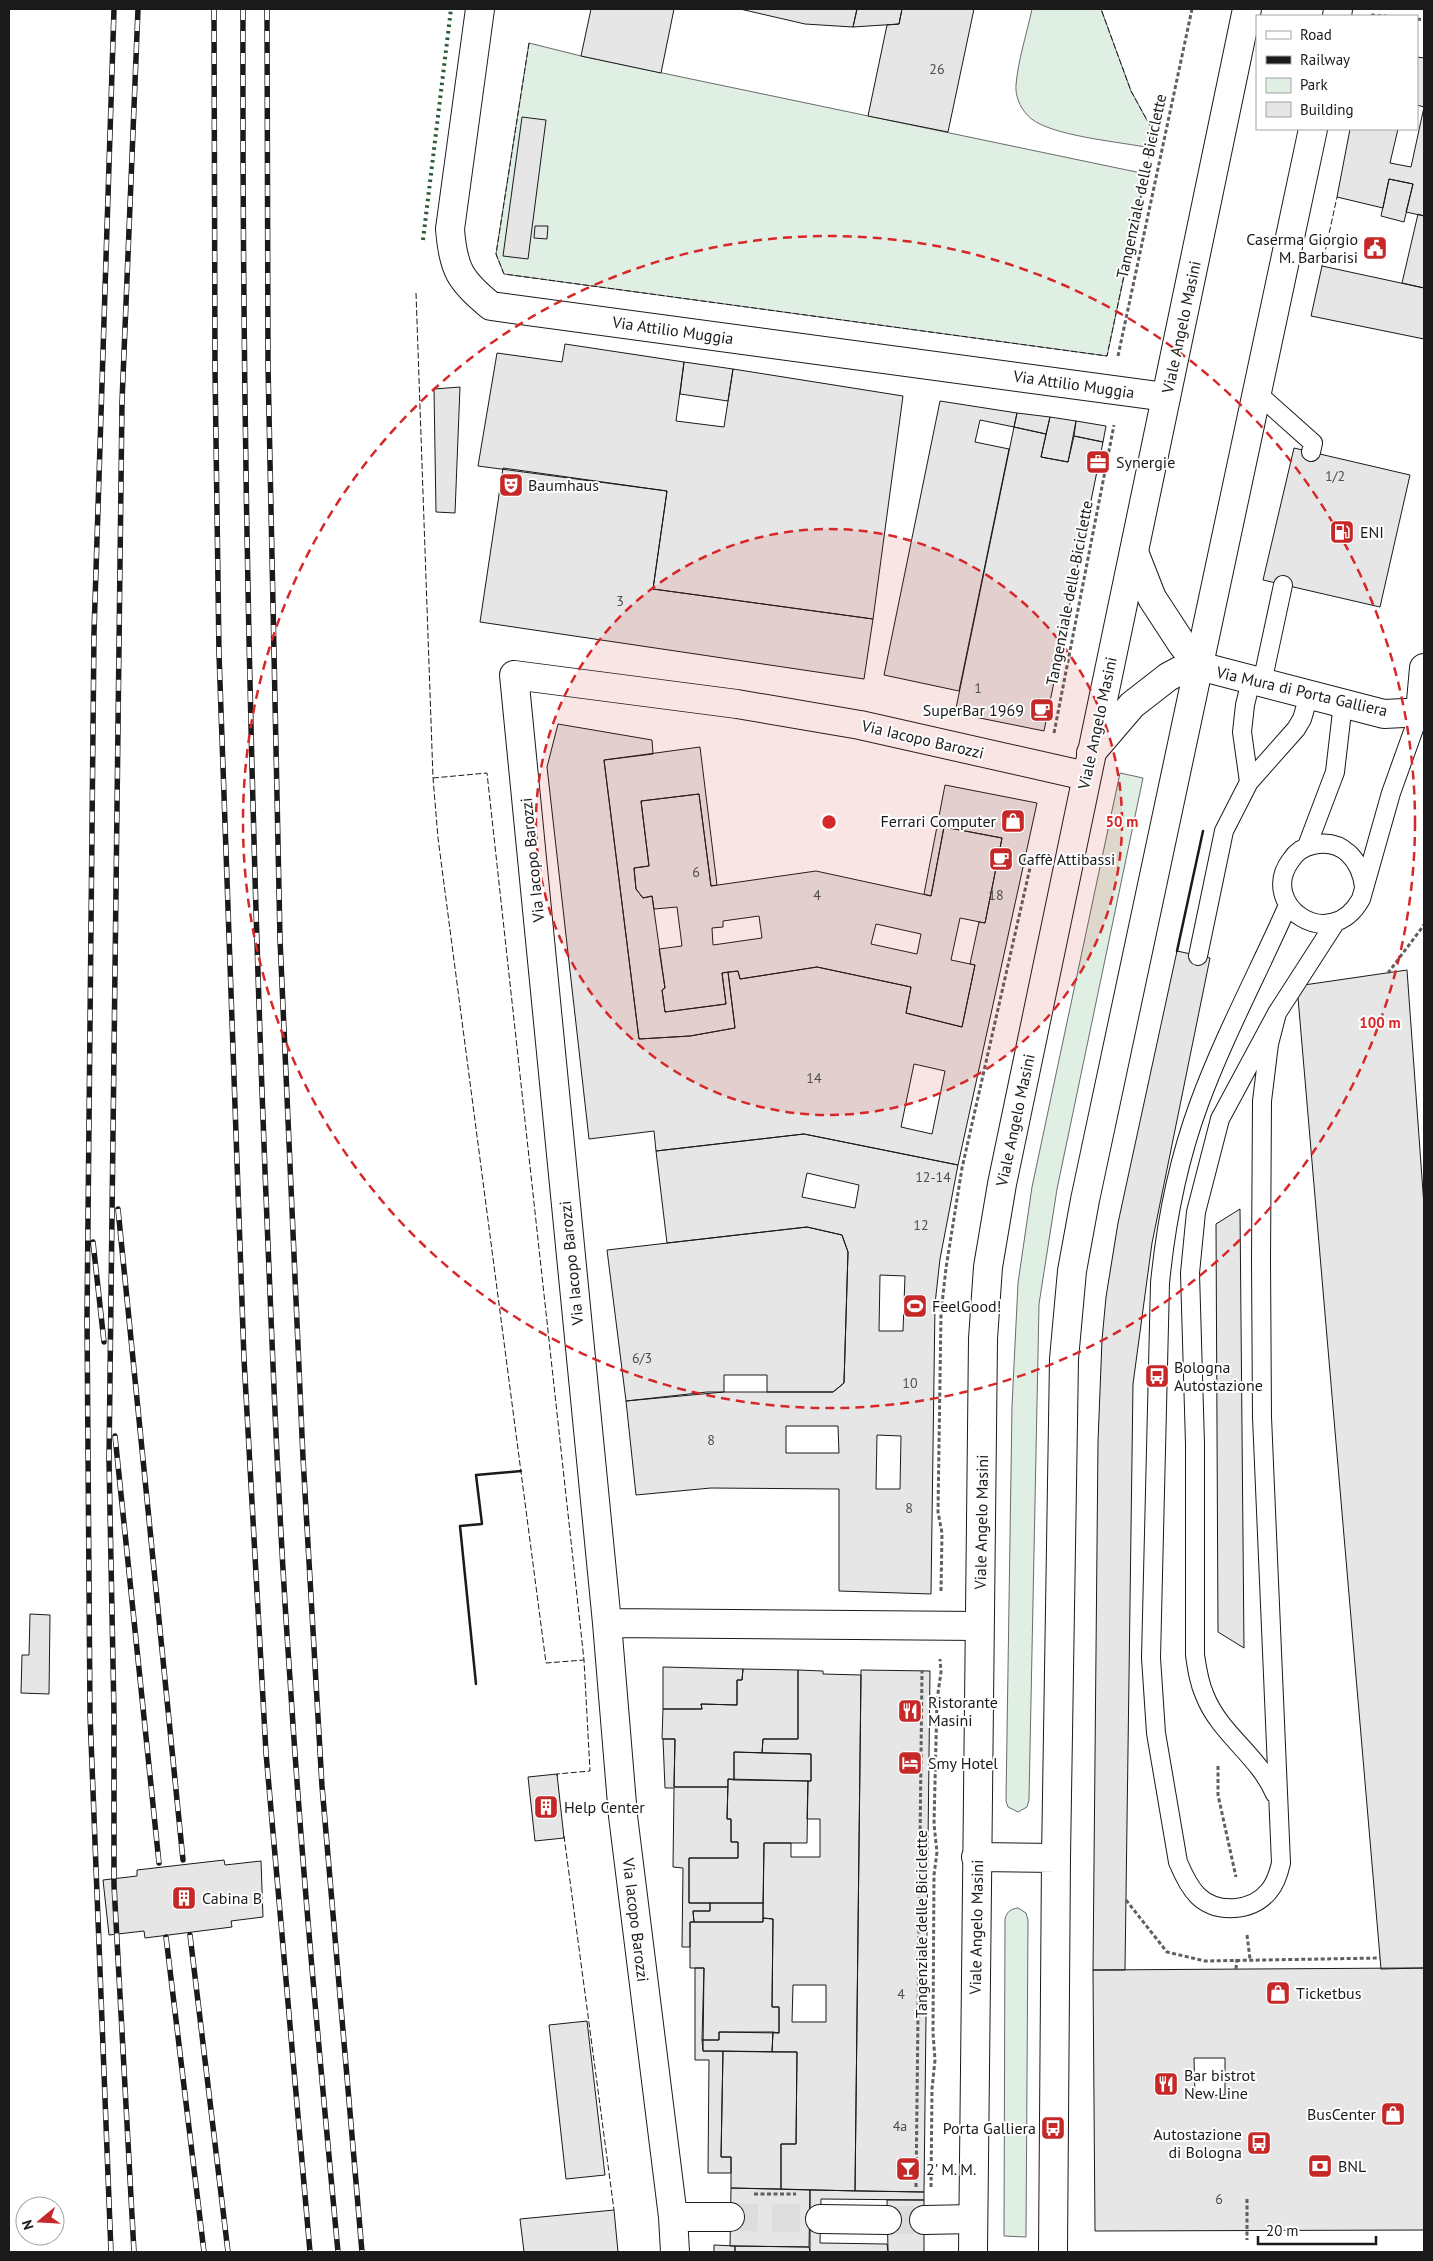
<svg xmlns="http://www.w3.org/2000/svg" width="1433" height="2261" viewBox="0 0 1433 2261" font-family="'PT Sans',sans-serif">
	<rect width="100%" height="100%" fill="#fff"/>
	<path fill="#e0efe3" stroke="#6a6a6a" d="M1032,9H1101L1131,91L1154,133L1151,148C1120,142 1064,137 1038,123C1024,116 1015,100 1016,85C1018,60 1027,33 1032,9Z
		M529,43L581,56L1146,174L1107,356L504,274L496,254Z
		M1120,773L1143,778L1057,1189L1039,1304L1029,1800L1027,1807L1018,1812L1008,1807L1006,1801L1012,1406L1018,1283L1032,1187Z
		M1018,1908L1026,1913L1028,1920L1026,2237L1004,2236L1005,1919C1007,1912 1010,1909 1018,1908Z"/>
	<path fill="#e6e6e6" stroke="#1a1a1a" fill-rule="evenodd" d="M591,9H674L661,73L581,56Z
		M740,9H857L853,27L805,24Z
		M857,9H902L899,24L853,27Z
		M902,9H974L948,132L868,116L887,25L899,24Z
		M1417,57L1424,58V107L1417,105Z
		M1424,107V216L1406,212L1413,184L1389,179L1383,208L1337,197L1350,129H1398L1390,163L1411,167Z
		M522,117L546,120L528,259L503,256Z
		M1389,179L1413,184L1404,222L1381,216Z
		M1418,214L1424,216V288L1402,283Z
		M535,226H548L547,239L534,238Z
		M1322,266L1424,288V339L1311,316Z
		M565,344L684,362L676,421L724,427L733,369L903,396L873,619L653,589L667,491L478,466L497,353L562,362Z
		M684,362L733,369L728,401L680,394Z
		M460,387L455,513L436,512L434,389Z
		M940,401L1017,413L1014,427L980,420L975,442L1009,449L959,691L884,675Z
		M1017,413L1050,417L1046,434L1014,427Z
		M1050,417L1076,421L1068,462L1041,457Z
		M1076,421L1106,426L1103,442L1074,436Z
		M1014,427L1046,434L1041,457L1068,462L1074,436L1103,442L1044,731L955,713Z
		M1294,448L1410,475L1380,607L1263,580Z
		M503,468L667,491L653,589L873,619L864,679L480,622Z
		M558,724L652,740L653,754L604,760L639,1039L690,1036L735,1028L728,972L738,971L740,979L817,967L911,987L906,1013L962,1027L975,965L970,964L979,922L985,923L1002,838L944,827L931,896L924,894L945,785L1037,803L958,1165L804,1134L656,1151L654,1131L589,1139L547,767ZM914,1064L945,1071L932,1134L901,1127Z
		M700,747L717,885L711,886L699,794L641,801L649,866L634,868L636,889L643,898L652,896L665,988L662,990L665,1012L726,1004L722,973L728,972L735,1028L690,1036L639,1039L604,760Z
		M699,794L711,886L816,871L931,896L944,827L1002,838L985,923L960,918L951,960L975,965L962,1027L906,1013L911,987L817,967L740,979L738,971L722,973L726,1004L665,1012L662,990L665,988L659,949L682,946L677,907L654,909L652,896L643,898L636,889L634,868L649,866L641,801ZM759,916L762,938L713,945L712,928L723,927V921ZM876,924L921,934L917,954L871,944Z
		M1177,951L1210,958L1152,1243L1133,1384L1125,1970H1093L1098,1442L1102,1340L1106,1297L1118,1223Z
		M1407,970L1424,1206V1968L1381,1969L1297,986Z
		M804,1134L958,1165L940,1259L935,1304L931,1594L839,1591V1489L711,1488L636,1495L626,1401L707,1392H833L844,1383L848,1252L842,1235L807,1227L667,1243L656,1151ZM807,1173L859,1185L855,1208L802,1197ZM880,1275L905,1276L903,1331H879ZM786,1426H838L839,1453H786ZM877,1435L901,1436L900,1489H876Z
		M1240,1209L1244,1648L1218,1632L1216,1224Z
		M807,1227L842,1235L848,1252L844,1383L833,1392H767V1375H724V1392L626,1401L607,1250Z
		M30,1614L50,1615L49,1694L21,1693L22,1655H29Z
		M663,1667L743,1669L742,1680H737V1705L701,1704L702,1709H663Z
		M743,1669L798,1670V1739H763L762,1753L734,1752V1780L728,1779V1787H674L675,1739H662L663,1709H702L701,1704L737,1705V1680H742Z
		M798,1670L823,1671V1674L861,1675L855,2191L781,2189V2144H796L797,2052H772L773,2032L779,2033V2007H772L773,1919L763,1918L764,1843H791V1857H820V1819H807L808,1781H811V1754L762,1753L763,1739H798ZM793,1985H826V2022H792Z
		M861,1670L930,1671L924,2192L855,2191Z
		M663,1739H675L674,1787H728L727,1819H731V1842H738V1858H689V1903H710V1911H693L694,1922H690V1947H682L683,1868L673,1867L674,1788H665Z
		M734,1752L811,1754V1781L734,1780Z
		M557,1774L564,1838L535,1841L528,1777Z
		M728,1779L808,1781L807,1843H764L763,1903H689V1858H738V1842H731V1819H727Z
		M224,1860L225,1865L261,1861L263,1917L231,1921L232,1927L145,1938L144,1931L109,1935L103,1880L137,1876V1870Z
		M710,1903H763V1922H694L693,1911H710Z
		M763,1918L773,1919L772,2007H779V2033L719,2032V2040H702L704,1968H690V1922H763Z
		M695,1968H704L703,2051H723L721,2157H731V2173H708L709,2060H695Z
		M1409,1968H1424V2230L1095,2231L1093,1970ZM1194,2058H1225V2095L1195,2096Z
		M587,2021L605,2175L566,2179L549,2025Z
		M719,2032H773L772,2052L703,2051L702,2040H719Z
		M723,2051L797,2052L796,2144H781V2189L731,2188V2157H721Z
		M731,2188L810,2190L809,2247L730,2246Z
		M810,2190L924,2192V2200L821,2199L820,2243L887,2244L888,2252H810Z
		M887,2200H924V2252H888Z
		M614,2210L618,2252H524L520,2219Z
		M714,2245L735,2246V2252H714Z
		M735,2246L809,2247L810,2252H735Z"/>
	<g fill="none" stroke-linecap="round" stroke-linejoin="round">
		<path stroke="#ddd" stroke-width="28" stroke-dasharray="28 14" stroke-linecap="butt" d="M730,2217L820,2219
			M887,2220H924"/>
		<defs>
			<path id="lane" d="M1257,393L1313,443L1311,452
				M1262,683L1283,585
				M1249,782L1242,732L1245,705L1251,680
				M1307,846L1335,772L1343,703
				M1364,887C1361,860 1342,838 1313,845C1304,847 1296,852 1291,860C1257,905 1330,955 1361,899L1391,793L1420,712
				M1198,956L1224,831L1249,782L1296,729L1302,719L1309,695
				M1277,1013L1269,1044L1262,1101L1261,1259L1262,1417L1281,1863C1279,1872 1275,1884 1269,1891C1252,1912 1217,1914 1198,1896C1189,1887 1183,1874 1178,1862L1156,1733L1151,1658L1160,1283C1166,1222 1178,1161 1199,1104C1224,1036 1259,971 1288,905
				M1275,1794C1259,1756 1220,1734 1205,1696C1199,1683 1197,1669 1195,1655V1444L1190,1273L1196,1212L1220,1119L1277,1013L1335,923"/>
			<path id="street" d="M480,9L450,229C453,269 460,281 491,306L1166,397
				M1134,552L1152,598L1182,644L1199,666
				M1420,712L1424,668
				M1091,753L1132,705L1168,677L1179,671L1199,666L1384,714L1424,712
				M607,1623L979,1626
				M673,2217H730
				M820,2219L887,2220
				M924,2220L973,2219
				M675,2252L673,2217L623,1816L607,1623L514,675L737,704L860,725L1086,776"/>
			<path id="primary" d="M1337,16L1338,9
				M976,1857L1056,1858
				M973,2252L983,1339L988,1267L1002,1184L1247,9
				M1053,2252L1056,1858L1064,1359L1072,1271L1085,1200L1313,129"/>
		</defs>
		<use href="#lane" stroke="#1a1a1a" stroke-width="20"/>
		<use href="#street" stroke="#1a1a1a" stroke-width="30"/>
		<use href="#primary" stroke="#1a1a1a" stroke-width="30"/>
		<path stroke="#5f5f5f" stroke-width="3" stroke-dasharray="4 2.5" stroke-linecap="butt" d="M1371,15L1386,16
			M1417,19L1424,20
			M1118,356L1192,9
			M1054,733L1114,425
			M1388,973L1424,925
			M941,1591L942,1533L938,1512L941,1313L946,1268L962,1168L1032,859
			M1218,1766V1795L1236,1877
			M1126,1900L1167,1952L1205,1961L1380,1958
			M1247,1935L1250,1959
			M1236,1969L1237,1959
			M916,2187L922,1670
			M931,2187L932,2089L935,2060L933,2033L934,1875L937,1852L934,1824L937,1700L941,1672L940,1659
			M754,2194H796
			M1247,2199V2240"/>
		<use href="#lane" stroke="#fff" stroke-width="18"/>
		<use href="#street" stroke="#fff" stroke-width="28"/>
		<use href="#primary" stroke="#fff" stroke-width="28"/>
		<defs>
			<path id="rail" d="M214,9L215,367L219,654L244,1359L266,1753L310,2252
				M243,9C242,396 250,784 265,1171C272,1340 278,1510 290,1679C302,1870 320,2061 338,2252
				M267,9L268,366L280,939L303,1458L322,1786L362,2252
				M118,1209L183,1860
				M93,1242L104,1342
				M115,1436L159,1863
				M190,1935L228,2252
				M166,1937L204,2252
				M111,2252L90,1714L87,1318L94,633L114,9
				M134,2252L114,1885V1714L109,1460L122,402L138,9"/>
		</defs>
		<use href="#rail" stroke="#1a1a1a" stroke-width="5.5"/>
		<use href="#rail" stroke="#fff" stroke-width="4" stroke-dasharray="11" stroke-linecap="butt"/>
		<path stroke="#2b5a34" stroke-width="4" stroke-dasharray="2.5 4" stroke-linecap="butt" d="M423,240L451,9"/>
		<path stroke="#1a1a1a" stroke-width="1" stroke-dasharray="6 2.5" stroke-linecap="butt" d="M529,43L496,254L504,274L1107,356L1154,133L1131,91L1101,9
			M1322,266L1337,197
			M416,293L433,778L438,838L546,1663L584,1660
			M433,778L487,773L584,1660L590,1771L557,1774V1776
			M564,1836L614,2210"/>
		<path stroke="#1a1a1a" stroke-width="2.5" d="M1177,951L1203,831
			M476,1684L460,1526L482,1524L476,1475L521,1471"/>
	</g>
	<circle cx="829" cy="822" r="293" fill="#d62828" fill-opacity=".12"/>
	<g fill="none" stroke="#d62828" stroke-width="2.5" stroke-dasharray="9 6">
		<circle cx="829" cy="822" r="293"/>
		<circle cx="829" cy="822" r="586"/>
	</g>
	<defs>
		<symbol id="civic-square" viewBox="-11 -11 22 22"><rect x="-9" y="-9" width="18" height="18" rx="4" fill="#c62828" stroke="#fff"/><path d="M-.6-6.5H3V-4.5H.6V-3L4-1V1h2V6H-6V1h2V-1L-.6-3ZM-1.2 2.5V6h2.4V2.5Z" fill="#fff"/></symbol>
		<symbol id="office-square" viewBox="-11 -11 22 22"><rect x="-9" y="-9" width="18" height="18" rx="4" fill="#c62828" stroke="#fff"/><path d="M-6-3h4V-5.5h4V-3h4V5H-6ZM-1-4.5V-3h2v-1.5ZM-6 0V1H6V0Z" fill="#fff"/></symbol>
		<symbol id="theatre-square" viewBox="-11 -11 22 22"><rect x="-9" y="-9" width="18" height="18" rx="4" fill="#c62828" stroke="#fff"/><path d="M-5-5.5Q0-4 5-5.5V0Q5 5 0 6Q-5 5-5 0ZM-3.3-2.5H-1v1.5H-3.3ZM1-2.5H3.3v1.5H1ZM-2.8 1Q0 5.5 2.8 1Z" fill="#fff"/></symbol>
		<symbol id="fuel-square" viewBox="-11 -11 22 22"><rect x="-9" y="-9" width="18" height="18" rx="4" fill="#c62828" stroke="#fff"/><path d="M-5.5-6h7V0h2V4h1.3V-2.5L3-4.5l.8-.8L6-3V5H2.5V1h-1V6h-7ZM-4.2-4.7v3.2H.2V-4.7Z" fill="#fff"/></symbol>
		<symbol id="cafe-square" viewBox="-11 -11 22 22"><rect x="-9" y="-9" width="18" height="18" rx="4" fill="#c62828" stroke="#fff"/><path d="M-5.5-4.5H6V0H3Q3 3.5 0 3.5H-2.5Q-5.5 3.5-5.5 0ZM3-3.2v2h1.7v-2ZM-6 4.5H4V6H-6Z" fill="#fff"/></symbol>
		<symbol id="shop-square" viewBox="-11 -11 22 22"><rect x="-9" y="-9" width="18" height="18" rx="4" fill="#c62828" stroke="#fff"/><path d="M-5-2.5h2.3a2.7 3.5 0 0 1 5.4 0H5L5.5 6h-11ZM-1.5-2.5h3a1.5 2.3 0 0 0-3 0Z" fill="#fff"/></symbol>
		<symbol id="stadium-square" viewBox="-11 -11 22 22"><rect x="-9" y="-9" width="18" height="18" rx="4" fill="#c62828" stroke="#fff"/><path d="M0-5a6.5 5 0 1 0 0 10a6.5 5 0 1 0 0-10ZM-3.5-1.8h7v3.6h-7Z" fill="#fff"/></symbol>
		<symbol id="bus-square" viewBox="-11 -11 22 22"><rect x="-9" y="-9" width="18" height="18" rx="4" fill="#c62828" stroke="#fff"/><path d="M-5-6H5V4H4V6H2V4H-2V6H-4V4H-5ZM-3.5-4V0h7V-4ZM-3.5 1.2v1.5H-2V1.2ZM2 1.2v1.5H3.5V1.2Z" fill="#fff"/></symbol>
		<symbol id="restaurant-square" viewBox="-11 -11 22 22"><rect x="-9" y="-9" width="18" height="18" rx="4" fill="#c62828" stroke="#fff"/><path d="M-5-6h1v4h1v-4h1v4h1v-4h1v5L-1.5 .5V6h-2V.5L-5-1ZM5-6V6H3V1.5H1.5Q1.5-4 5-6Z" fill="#fff"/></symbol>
		<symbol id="hotel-square" viewBox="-11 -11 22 22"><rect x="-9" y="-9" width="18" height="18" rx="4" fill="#c62828" stroke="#fff"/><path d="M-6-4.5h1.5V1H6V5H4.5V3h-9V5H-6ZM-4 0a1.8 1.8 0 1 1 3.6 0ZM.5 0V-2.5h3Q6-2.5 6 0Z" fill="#fff"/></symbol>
		<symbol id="building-square" viewBox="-11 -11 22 22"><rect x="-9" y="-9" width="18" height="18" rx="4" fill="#c62828" stroke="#fff"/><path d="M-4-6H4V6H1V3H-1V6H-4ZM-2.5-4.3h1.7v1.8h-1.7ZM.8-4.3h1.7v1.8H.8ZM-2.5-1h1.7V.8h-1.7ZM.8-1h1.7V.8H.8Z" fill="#fff"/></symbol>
		<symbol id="bank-square" viewBox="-11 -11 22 22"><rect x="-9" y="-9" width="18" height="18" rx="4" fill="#c62828" stroke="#fff"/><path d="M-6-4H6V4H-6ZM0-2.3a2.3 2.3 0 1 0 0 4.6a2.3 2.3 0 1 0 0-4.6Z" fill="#fff"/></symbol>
		<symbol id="bar-square" viewBox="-11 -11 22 22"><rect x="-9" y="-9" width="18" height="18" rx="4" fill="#c62828" stroke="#fff"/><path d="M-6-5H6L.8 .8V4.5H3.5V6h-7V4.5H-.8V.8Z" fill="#fff"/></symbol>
	</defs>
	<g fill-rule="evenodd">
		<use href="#civic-square" x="1361" y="234" width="28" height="28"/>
		<use href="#office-square" x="1084" y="448" width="28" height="28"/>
		<use href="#theatre-square" x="497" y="471" width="28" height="28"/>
		<use href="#fuel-square" x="1328" y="518" width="28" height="28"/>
		<use href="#cafe-square" x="1028" y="696" width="28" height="28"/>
		<use href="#shop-square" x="999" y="807" width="28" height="28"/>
		<use href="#cafe-square" x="987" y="845" width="28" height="28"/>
		<use href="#stadium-square" x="901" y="1292" width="28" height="28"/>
		<use href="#bus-square" x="1143" y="1362" width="28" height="28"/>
		<use href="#restaurant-square" x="896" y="1697" width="28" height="28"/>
		<use href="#hotel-square" x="896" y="1749" width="28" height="28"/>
		<use href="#building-square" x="532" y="1793" width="28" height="28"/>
		<use href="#building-square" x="170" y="1884" width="28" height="28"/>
		<use href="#shop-square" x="1264" y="1979" width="28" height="28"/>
		<use href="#restaurant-square" x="1152" y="2070" width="28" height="28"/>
		<use href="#shop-square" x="1379" y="2100" width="28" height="28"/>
		<use href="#bus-square" x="1039" y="2114" width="28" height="28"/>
		<use href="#bus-square" x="1245" y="2129" width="28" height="28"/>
		<use href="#bank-square" x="1306" y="2152" width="28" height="28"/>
		<use href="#bar-square" x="894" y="2155" width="28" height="28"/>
	</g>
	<g text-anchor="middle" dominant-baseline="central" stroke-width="4" stroke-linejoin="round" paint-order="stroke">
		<g font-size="14" fill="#4d4d4d">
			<text x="937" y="69">26</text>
			<text x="1335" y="476">1/2</text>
			<text x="620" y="601">3</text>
			<text x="978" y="688">1</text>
			<text x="696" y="872">6</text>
			<text x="817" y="895">4</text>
			<text x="996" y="895">18</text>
			<text x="814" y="1078">14</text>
			<text x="933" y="1177">12-14</text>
			<text x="921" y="1225">12</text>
			<text x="642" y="1358">6/3</text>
			<text x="910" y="1383">10</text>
			<text x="711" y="1440">8</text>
			<text x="909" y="1508">8</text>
			<text x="901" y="1994">4</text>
			<text x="900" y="2126">4a</text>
			<text x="1219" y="2199">6</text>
		</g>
		<g font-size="16" fill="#1a1a1a" stroke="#fff">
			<text transform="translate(1141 186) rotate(-78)">Tangenziale delle Biciclette</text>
			<text transform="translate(1181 327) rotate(-78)">Viale Angelo Masini</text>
			<text transform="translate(673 330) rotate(8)">Via Attilio Muggia</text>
			<text transform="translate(1074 384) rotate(8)">Via Attilio Muggia</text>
			<text transform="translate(1069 593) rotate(-79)">Tangenziale delle Biciclette</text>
			<text transform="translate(1302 691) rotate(13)">Via Mura di Porta Galliera</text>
			<text transform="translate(1097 723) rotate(-78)">Viale Angelo Masini</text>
			<text transform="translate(923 739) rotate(13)">Via Iacopo Barozzi</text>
			<text transform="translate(532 860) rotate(-96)">Via Iacopo Barozzi</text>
			<text transform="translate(1015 1120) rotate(-78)">Viale Angelo Masini</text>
			<text transform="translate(571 1263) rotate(-96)">Via Iacopo Barozzi</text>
			<text transform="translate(981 1522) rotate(-89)">Viale Angelo Masini</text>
			<text transform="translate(636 1920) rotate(83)">Via Iacopo Barozzi</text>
			<text transform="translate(921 1924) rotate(-90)">Tangenziale delle Biciclette</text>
			<text transform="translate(976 1927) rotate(-89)">Viale Angelo Masini</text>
		</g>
		<g font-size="16" fill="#1a1a1a" stroke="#fff" text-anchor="start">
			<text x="1358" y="239" text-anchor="end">Caserma Giorgio<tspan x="1358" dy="18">M. Barbarisi</tspan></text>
			<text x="1116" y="462">Synergie</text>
			<text x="528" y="485">Baumhaus</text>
			<text x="1360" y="532">ENI</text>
			<text x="1024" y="710" text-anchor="end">SuperBar 1969</text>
			<text x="996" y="821" text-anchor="end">Ferrari Computer</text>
			<text x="1018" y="859">Caffè Attibassi</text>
			<text x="932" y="1306">FeelGood!</text>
			<text x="1174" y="1367">Bologna<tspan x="1174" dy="18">Autostazione</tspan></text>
			<text x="928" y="1702">Ristorante<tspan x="928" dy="18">Masini</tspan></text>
			<text x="928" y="1763">Smy Hotel</text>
			<text x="564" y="1807">Help Center</text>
			<text x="202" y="1898">Cabina B</text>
			<text x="1296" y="1993">Ticketbus</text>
			<text x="1184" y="2075">Bar bistrot<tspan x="1184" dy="18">New Line</tspan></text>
			<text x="1376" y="2114" text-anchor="end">BusCenter</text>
			<text x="1036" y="2128" text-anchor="end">Porta Galliera</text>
			<text x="1242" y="2134" text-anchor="end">Autostazione<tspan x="1242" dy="18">di Bologna</tspan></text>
			<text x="1338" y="2166">BNL</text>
			<text x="926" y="2169">2' M. M.</text>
		</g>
	</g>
	<circle cx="829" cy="822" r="8" fill="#d62828" stroke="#fff" stroke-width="2.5"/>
	<g font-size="15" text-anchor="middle" font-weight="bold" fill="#d62828" stroke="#fff" stroke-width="4" stroke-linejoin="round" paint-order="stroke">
		<text x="1122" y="827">50 m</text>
		<text x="1380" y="1028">100 m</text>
	</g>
	<rect width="1433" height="2261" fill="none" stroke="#1a1a1a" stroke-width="20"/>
	<rect x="1256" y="15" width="162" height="115" fill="#ffffff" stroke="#a3a3a3"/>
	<rect x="1266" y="31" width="25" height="8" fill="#ffffff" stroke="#a3a3a3"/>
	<text x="1300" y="40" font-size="15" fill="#1a1a1a">Road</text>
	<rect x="1266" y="56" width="25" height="8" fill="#1a1a1a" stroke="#a3a3a3"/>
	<text x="1300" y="65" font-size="15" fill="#1a1a1a">Railway</text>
	<rect x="1266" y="78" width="25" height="15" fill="#e0efe3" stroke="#a3a3a3"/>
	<text x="1300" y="90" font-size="15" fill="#1a1a1a">Park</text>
	<rect x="1266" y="102" width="25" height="15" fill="#e6e6e6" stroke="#a3a3a3"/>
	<text x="1300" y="115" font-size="15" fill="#1a1a1a">Building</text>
	<g transform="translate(40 2221) rotate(252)"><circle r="24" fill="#ffffff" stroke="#a3a3a3"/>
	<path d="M0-4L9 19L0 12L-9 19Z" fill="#c62828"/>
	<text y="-8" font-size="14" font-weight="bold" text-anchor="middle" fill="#1a1a1a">N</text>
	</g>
	<path d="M1258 2236v8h118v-8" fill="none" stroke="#1a1a1a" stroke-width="2.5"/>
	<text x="1266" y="2236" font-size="15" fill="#1a1a1a" stroke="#ffffff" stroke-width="4" paint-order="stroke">20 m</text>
</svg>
